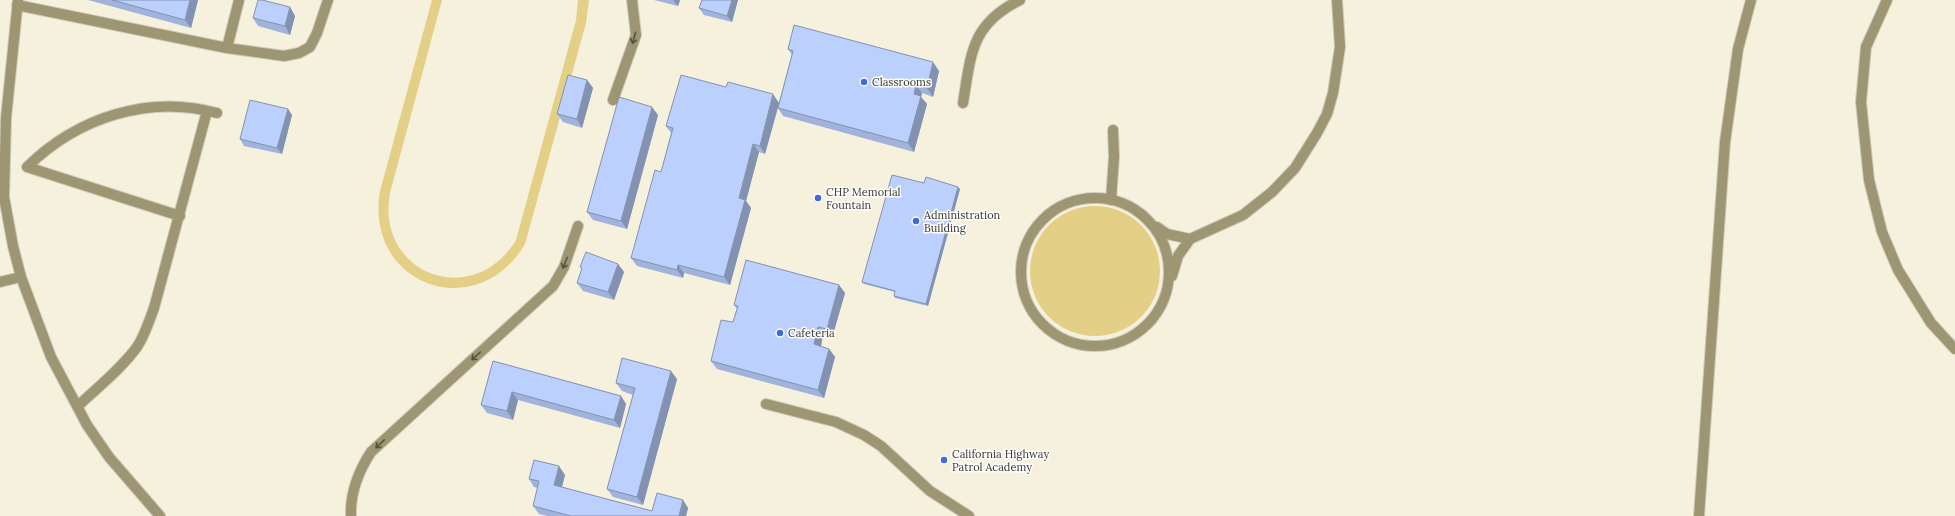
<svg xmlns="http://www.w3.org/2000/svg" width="1955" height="516" viewBox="0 0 1955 516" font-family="Lora,serif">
	<rect width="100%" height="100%" fill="#f6f1dc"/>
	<path fill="#e3d086" d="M432,0H442L390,193C375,274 473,311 516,240L576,20L578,0H589L586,23L525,244C477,326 364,285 380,191Z
		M1030 271a65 65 0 1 1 130 0a65 65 0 1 1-130 0Z"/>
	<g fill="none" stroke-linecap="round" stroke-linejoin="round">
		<defs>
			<path id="minor" d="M18,0L6,118L4,197L13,246L21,277L51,357L87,425L109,457L160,516
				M1887,0L1866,47L1861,102L1869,180L1882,232L1898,270L1931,323L1955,349
				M17,5L227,48L284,56L299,53L310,47L317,33L328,0
				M227,48L239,0
				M613,100L636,35L632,0
				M963,103C971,54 971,24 1020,0
				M1021 272a74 74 0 1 1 148 0a74 74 0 1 1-148 0Z
				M1111,200L1114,157L1113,130
				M180,216L27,167C77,118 148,94 217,113
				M1157,227L1167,234L1190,239
				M1172,276L1178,256L1190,239L1243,215L1272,192L1295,168L1317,133L1327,114L1333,93L1340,47L1337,0
				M0,282L21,277
				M766,404L836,422L864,435L881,446L930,491L969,516
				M78,406C98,387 121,369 137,347C145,335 149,321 154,308L207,111
				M351,516C350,492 358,472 371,452L553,286L564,267L578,226
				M1699,516L1725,142L1738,49L1751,0"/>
		</defs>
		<use href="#minor" stroke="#d0cbb9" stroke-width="12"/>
		<use href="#minor" stroke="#9e9572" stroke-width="10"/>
	</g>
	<path fill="#a1b3da" d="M88,0H198L191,28Z
		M654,0H680L678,6Z
		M702,0H738L732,22L704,15L699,8Z
		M290,7L295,16L290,35L258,26L253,18Z
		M788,49L939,71L933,97L922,93L921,97L927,104L914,152L783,116L778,108L765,154L759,152L746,201L751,208L730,285L684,273L683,278L637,266L631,258L661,172L671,133L666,126L779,102L792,55Z
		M587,80L593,88L582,128L563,122L557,114Z
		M288,109L292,115L282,154L244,146L240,139Z
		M658,115L627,229L593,220L587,212Z
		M924,183L960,189L928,306L895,298L894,296L895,292L864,284L862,282Z
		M618,264L624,272L614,300L583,291L577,283L582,269L580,267Z
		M839,285L845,293L832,338L823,335L821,346L829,349L835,357L824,398L717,369L711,361L733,322L737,309L734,305Z
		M493,361L621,396L626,404L620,428L518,400L513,420L487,413L481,405Z
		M677,379L643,505L613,497L607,489L633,395L622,391L616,383Z
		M565,475L562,487L652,511L683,500L688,508L686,516H547L539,514L533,506L538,488L534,487L529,479Z"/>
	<path fill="#8392b1" d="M190,0H198L191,28L185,20Z
		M673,0H680L678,6Z
		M732,0H738L732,22L727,16Z
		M290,7L295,16L290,35L285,26Z
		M933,62L939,71L933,97L927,88Z
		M587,80L593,88L582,128L577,119Z
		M916,85L922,93L921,97L927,104L914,152L908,143L914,94Z
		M773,94L779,103L765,154L760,146Z
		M652,107L658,115L627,229L621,221Z
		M288,109L292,115L282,154L277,148Z
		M753,144L759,152L746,201L751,208L730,285L724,277L739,198Z
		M958,187L960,189L928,306L926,304Z
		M618,264L624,272L614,300L608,292Z
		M678,265L684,273L683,278L677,270Z
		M839,285L845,293L832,338L827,329Z
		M818,327L823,335L820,352L814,344Z
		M829,349L835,357L824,398L818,390Z
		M671,371L677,379L643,505L637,497Z
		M512,392L518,400L513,420L507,411Z
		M621,396L626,404L620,428L614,420Z
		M559,466L565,475L560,494L554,485Z
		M683,500L688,508L686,516H679Z"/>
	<path fill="#bbd0fd" stroke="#8392b1" d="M112,0H190L185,20Z
		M258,0H262L290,7L285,26L253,18Z
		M702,0H732L727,16L699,8Z
		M794,25L933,62L927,88L916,85L914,94L921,96L908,143L778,108L793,51L788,49Z
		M568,75L587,80L577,119L557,114Z
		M681,75L726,87L728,82L773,94L760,146L753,144L739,198L745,200L724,277L678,265L677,270L631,258L655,170L661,172L673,128L666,126Z
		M619,97L652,107L621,221L587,212Z
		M250,100L288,109L277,148L240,139Z
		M892,175L924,183L926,177L958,187L926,304L894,296L895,291L862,282Z
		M586,252L618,264L608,292L577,283L582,268L580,267Z
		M746,260L839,285L827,329L818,327L814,344L829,349L818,390L711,361L721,320L733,322L738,306L734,305Z
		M622,358L671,371L637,497L607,489L635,388L616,383Z
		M493,361L621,396L614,420L512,392L507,411L481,405Z
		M534,460L559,466L554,485L652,511L657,493L683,500L679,516H571L533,506L539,481L529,479Z"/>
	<defs><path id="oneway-shaft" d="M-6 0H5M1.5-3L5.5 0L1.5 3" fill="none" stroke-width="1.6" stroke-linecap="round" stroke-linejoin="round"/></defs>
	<g stroke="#565242">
		<use href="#oneway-shaft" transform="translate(634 38) rotate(105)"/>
		<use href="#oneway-shaft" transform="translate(565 263) rotate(112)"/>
		<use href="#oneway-shaft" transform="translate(476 356) rotate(138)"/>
		<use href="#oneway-shaft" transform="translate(380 444) rotate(136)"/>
	</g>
	<g fill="#416bdd" stroke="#fefefe" stroke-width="1.5">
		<circle cx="864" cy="82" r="4"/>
		<circle cx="818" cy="198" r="4"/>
		<circle cx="916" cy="221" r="4"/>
		<circle cx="780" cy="333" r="4"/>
		<circle cx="944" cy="460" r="4"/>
	</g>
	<g text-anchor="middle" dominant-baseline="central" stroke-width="3" stroke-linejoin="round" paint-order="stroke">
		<g font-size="11" fill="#37352d" stroke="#fefefe" text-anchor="start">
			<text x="872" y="82">Classrooms</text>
			<text x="826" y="192">CHP Memorial<tspan x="826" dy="13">Fountain</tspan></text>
			<text x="924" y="215">Administration<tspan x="924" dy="13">Building</tspan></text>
			<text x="788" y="333">Cafeteria</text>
			<text x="952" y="454">California Highway<tspan x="952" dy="13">Patrol Academy</tspan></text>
		</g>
	</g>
</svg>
